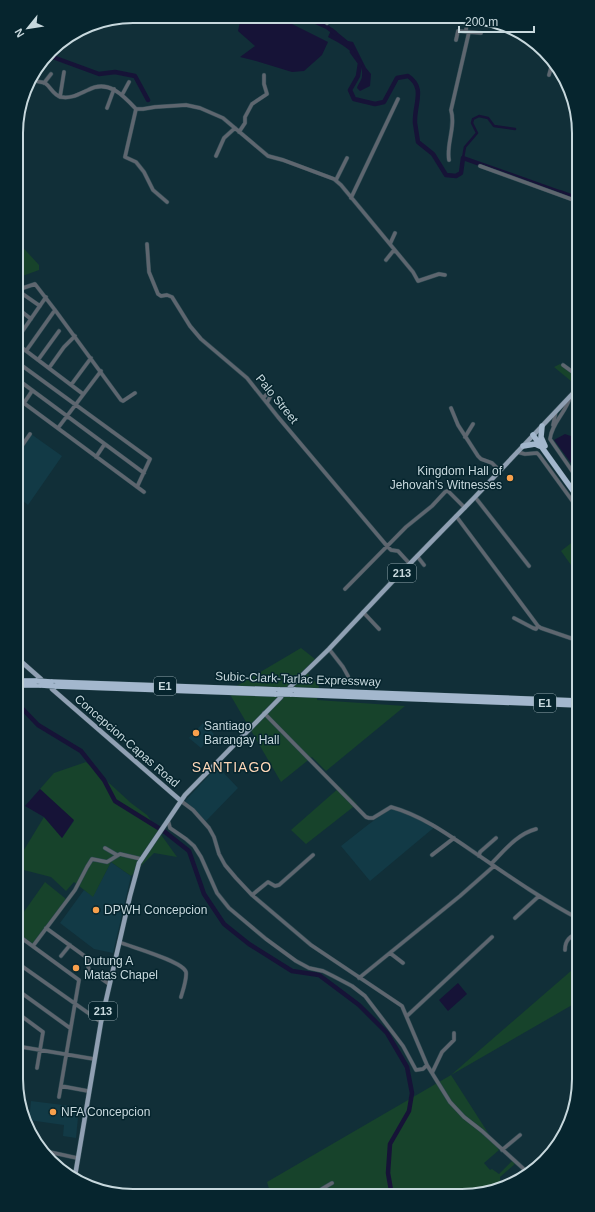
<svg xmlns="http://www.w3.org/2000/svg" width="595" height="1212" viewBox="0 0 595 1212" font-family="Arial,sans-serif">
	<rect width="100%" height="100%" fill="#112f38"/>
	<path fill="#123a46" d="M31,434L62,456L28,505L17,496V455Z
		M203,723L214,734L201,748L189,738Z
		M219,768L238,788L206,821L185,801L213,771L215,773Z
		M393,809L437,825L370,881L341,846L369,824L386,812Z
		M111,862L131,876L113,953L94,949L60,923L84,890L93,896Z
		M31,1101L79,1107L76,1138L63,1136L64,1125L29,1120Z"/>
	<path fill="#17432b" d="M17,241L39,265V270L17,278Z
		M560,364L573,375H579V384L577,386L554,367Z
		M579,537V570L576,572L561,551Z
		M301,648L315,659L308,674L319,686L317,700L405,706L326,771L312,757L281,782L228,691Z
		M86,762L131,803L147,815L177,857L154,853L131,876L111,862L93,897L74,882L66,891L51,877L16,868V863L44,817L62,838L74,821L40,789L54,773Z
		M340,787L357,804L306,844L291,830Z
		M45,882L66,899L33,944L16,932V923Z
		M579,964V1001L451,1075L499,1150L484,1163L490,1170L492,1169L499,1174L513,1160L515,1164L500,1177V1183L491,1191L462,1196L271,1195L267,1182L451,1075Z"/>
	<path fill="#161337" d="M241,17H278L328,42L322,55L304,71L292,72L256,61L240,57L255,46L238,31Z
		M332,28L348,41L353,42L366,68L371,74L370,86L360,91L357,88C358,84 362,80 362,76C364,56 343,45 328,37Z
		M565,434L579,439V474L554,440Z
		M40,789L74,820L62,838L44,817L25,806Z
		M458,983L467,994L448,1011L439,1000Z"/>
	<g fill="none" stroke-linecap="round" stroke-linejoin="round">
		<path stroke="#161337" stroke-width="1" d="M461,173V174"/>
		<path stroke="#161337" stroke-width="2.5" d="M463,158L465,147L477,133L472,123L473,119L479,116L488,118L494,126L515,129"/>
		<path stroke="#161337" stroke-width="4.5" d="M305,17L327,27L335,33
			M352,52L360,63L358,76L350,90L354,99L375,104L384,102L397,78L408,76C426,88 414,104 415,123C416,129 417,136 418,142L433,154L446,175L456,176L461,173L463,158L559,192
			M49,54L50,56L99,74L115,72L135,76L148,100
			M560,192L579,199
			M16,702L38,725L81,751L104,780L115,801L165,832L189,851L204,894L224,924L249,944L292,971L319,975L359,1005L387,1033L407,1067L412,1093L409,1111L390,1144L388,1173L392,1196"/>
		<defs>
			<path id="minor" d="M320,17L327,23
				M466,32L467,18
				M456,40L458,31L481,33
				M34,73L36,81C38,82 43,82 45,83C51,87 53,95 61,97C71,99 79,94 88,90C108,79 123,95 136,109
				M549,75L552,64
				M44,83L51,74
				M122,95L129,82
				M60,97L64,72
				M107,108L114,89
				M136,109H143L155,107L186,105L200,108L223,118L268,156L283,160L334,179L341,185L413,272L418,281L439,274L445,275
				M136,109L125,157L136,162L144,172L153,190L167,202
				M239,132L245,123V117L252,104L267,94L264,84V75
				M216,156L224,138L235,128
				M449,160C446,144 456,127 451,110L469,32
				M480,166L579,202
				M336,180L347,158
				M17,198L18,193L17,190
				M351,198L398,99
				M147,244L149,272L158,294L161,296L167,295L172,297L190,326L201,339L247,378L278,417L387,546L391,550L398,551L410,564
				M390,244L395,233
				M386,260L394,250
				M17,290L35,284L55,310L121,400L123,401L135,393
				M17,290L40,306
				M17,308L31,319
				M17,326L23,330
				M17,339L46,297
				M17,344L83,394
				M26,351L55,310
				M38,360L59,331
				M17,362L150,459L137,487
				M563,365L574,373L579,374
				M49,368L64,347L75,336
				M17,379L144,473
				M71,385L91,358
				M570,397C566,413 552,422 550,439L579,481
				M17,398L144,492
				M263,398L268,393
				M24,403L32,391
				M267,403L271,395
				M451,408L458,425L478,456L481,459L492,463L500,471
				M553,425L556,411
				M58,428L101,371
				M465,437L473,424
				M517,452L525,454L537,453L539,455L579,510
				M17,453L30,434
				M96,457L104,445
				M475,497L529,566
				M456,516L538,626L536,629L533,628L514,618
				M417,556L424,565
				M345,589L406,527L432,506L445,492L447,491L449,492L465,508
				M363,612L379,629
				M538,626L541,628L579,641
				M329,649L343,667L348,676
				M264,713L366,817L369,818H373L391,807C424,816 453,838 481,857C513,879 545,901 579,919
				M181,801L193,810L209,828L214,837L219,854L225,865L236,878L252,895L311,945L402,1006L427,1065L450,1102L464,1117L482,1131L526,1171
				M168,820L170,828L186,839L194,846L201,857L217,893L229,908L266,939L296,961L309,968L323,971L333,976L352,986L365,996L403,1046L416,1070L423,1069L427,1065
				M105,848L117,855
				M432,855L454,838
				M479,856L480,852L496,838
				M491,864C504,851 517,834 536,829
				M252,895L268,882L275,886L279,885L313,855
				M515,918L539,896
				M46,928L90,960L88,966L89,970L109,984
				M16,934L79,980L59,1097
				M119,942C131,947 183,961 186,972C187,979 183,990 181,997
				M33,946L75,890L87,867L92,859L107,862L120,854L141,859
				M16,948L23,939
				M565,950C565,940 570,936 579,933
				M390,953L403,963
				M61,956L70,945
				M16,962L101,1022
				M359,978L460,896L494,866
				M16,989L70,1028
				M16,1012L43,1032L37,1068
				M407,1016L492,937
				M16,1046L94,1059
				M432,1073L442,1052L454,1040V1033
				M61,1086L88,1091
				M502,1150L520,1135
				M45,1151L77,1158
				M310,1196L332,1183"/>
			<path id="major" d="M16,657L41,679
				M290,687L329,649L391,583L475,497L579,387
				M52,689L181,801
				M75,1176L101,1022L130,896L139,863L185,795L281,697"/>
			<path id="highway" d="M542,426L541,437L545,446
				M533,435L579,499
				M523,446L535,444L542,447
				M16,681H37
				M51,682L280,690
				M16,685H41
				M55,686L276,694
				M294,690L579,701
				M290,694L579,705"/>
		</defs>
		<use href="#minor" stroke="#2e4a52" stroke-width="4.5"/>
		<use href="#major" stroke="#2e4a52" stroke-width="5.5"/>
		<use href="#highway" stroke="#2e4a52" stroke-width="6"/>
		<use href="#minor" stroke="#5e666f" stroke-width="3.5"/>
		<use href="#major" stroke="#90a0b3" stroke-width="4.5"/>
		<use href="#highway" stroke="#a3b7cd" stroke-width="5.5"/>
		<defs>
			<path id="highway-bridge" d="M37,681L51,682
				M41,685L55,686
				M280,690H294
				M276,694H290"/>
		</defs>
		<use href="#highway-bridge" stroke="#2e4a52" stroke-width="6" stroke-linecap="butt"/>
		<use href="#highway-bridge" stroke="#a3b7cd" stroke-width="5.5"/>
	</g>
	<g fill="#f8a04c" stroke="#06252e" stroke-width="1.5">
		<circle cx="510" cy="478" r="4"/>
		<circle cx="196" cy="733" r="4"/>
		<circle cx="96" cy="910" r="4"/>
		<circle cx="76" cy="968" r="4"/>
		<circle cx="53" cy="1112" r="4"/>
	</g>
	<g text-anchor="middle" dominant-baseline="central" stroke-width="3" stroke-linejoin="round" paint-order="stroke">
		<g fill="#06252e" stroke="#8da2a8" stroke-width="1">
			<rect x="388" y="564" width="28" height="18" rx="3"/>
			<rect x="154" y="677" width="22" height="18" rx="3"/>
			<rect x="534" y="694" width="22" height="18" rx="3"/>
			<rect x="89" y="1002" width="28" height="18" rx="3"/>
		</g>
		<g font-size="11" font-weight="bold" fill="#c7d8dd">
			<text x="402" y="573">213</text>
			<text x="165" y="686">E1</text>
			<text x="545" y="703">E1</text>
			<text x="103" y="1011">213</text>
		</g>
		<g font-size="12" fill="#c7d8dd" stroke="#06252e">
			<text transform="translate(277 399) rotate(51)">Palo Street</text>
			<text transform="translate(298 679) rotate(2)">Subic-Clark-Tarlac Expressway</text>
			<text transform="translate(127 741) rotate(41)">Concepcion-Capas Road</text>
		</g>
		<g font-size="12" fill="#c7d8dd" stroke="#06252e" text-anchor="start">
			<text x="502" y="471" text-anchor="end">Kingdom Hall of<tspan x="502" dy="14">Jehovah's Witnesses</tspan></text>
			<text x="204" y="726">Santiago<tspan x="204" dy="14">Barangay Hall</tspan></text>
			<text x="104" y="910">DPWH Concepcion</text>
			<text x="84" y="961">Dutung A<tspan x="84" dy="14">Matas Chapel</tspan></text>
			<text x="61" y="1112">NFA Concepcion</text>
		</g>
		<g font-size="14" letter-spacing="1" fill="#fed7b8" stroke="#06252e">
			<text x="232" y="767">SANTIAGO</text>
		</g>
	</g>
	<path d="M0 0H595V1212H0ZM133 23H462A110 110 0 0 1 572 133V1079A110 110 0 0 1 462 1189H133A110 110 0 0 1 23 1079V133A110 110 0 0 1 133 23Z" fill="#06252e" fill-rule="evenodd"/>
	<path fill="none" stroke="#c7d8dd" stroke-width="2" d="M133 23H462A110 110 0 0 1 572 133V1079A110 110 0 0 1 462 1189H133A110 110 0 0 1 23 1079V133A110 110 0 0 1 133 23Z"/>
	<g transform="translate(28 28) rotate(240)" stroke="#06252e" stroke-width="3" paint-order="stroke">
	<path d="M0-3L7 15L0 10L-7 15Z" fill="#c7d8dd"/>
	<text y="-6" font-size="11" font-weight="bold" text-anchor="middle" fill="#c7d8dd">N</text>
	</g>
	<path d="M459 26v6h75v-6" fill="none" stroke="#c7d8dd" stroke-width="2"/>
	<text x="465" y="26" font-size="12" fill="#c7d8dd" stroke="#06252e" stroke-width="3" paint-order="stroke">200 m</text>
</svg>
